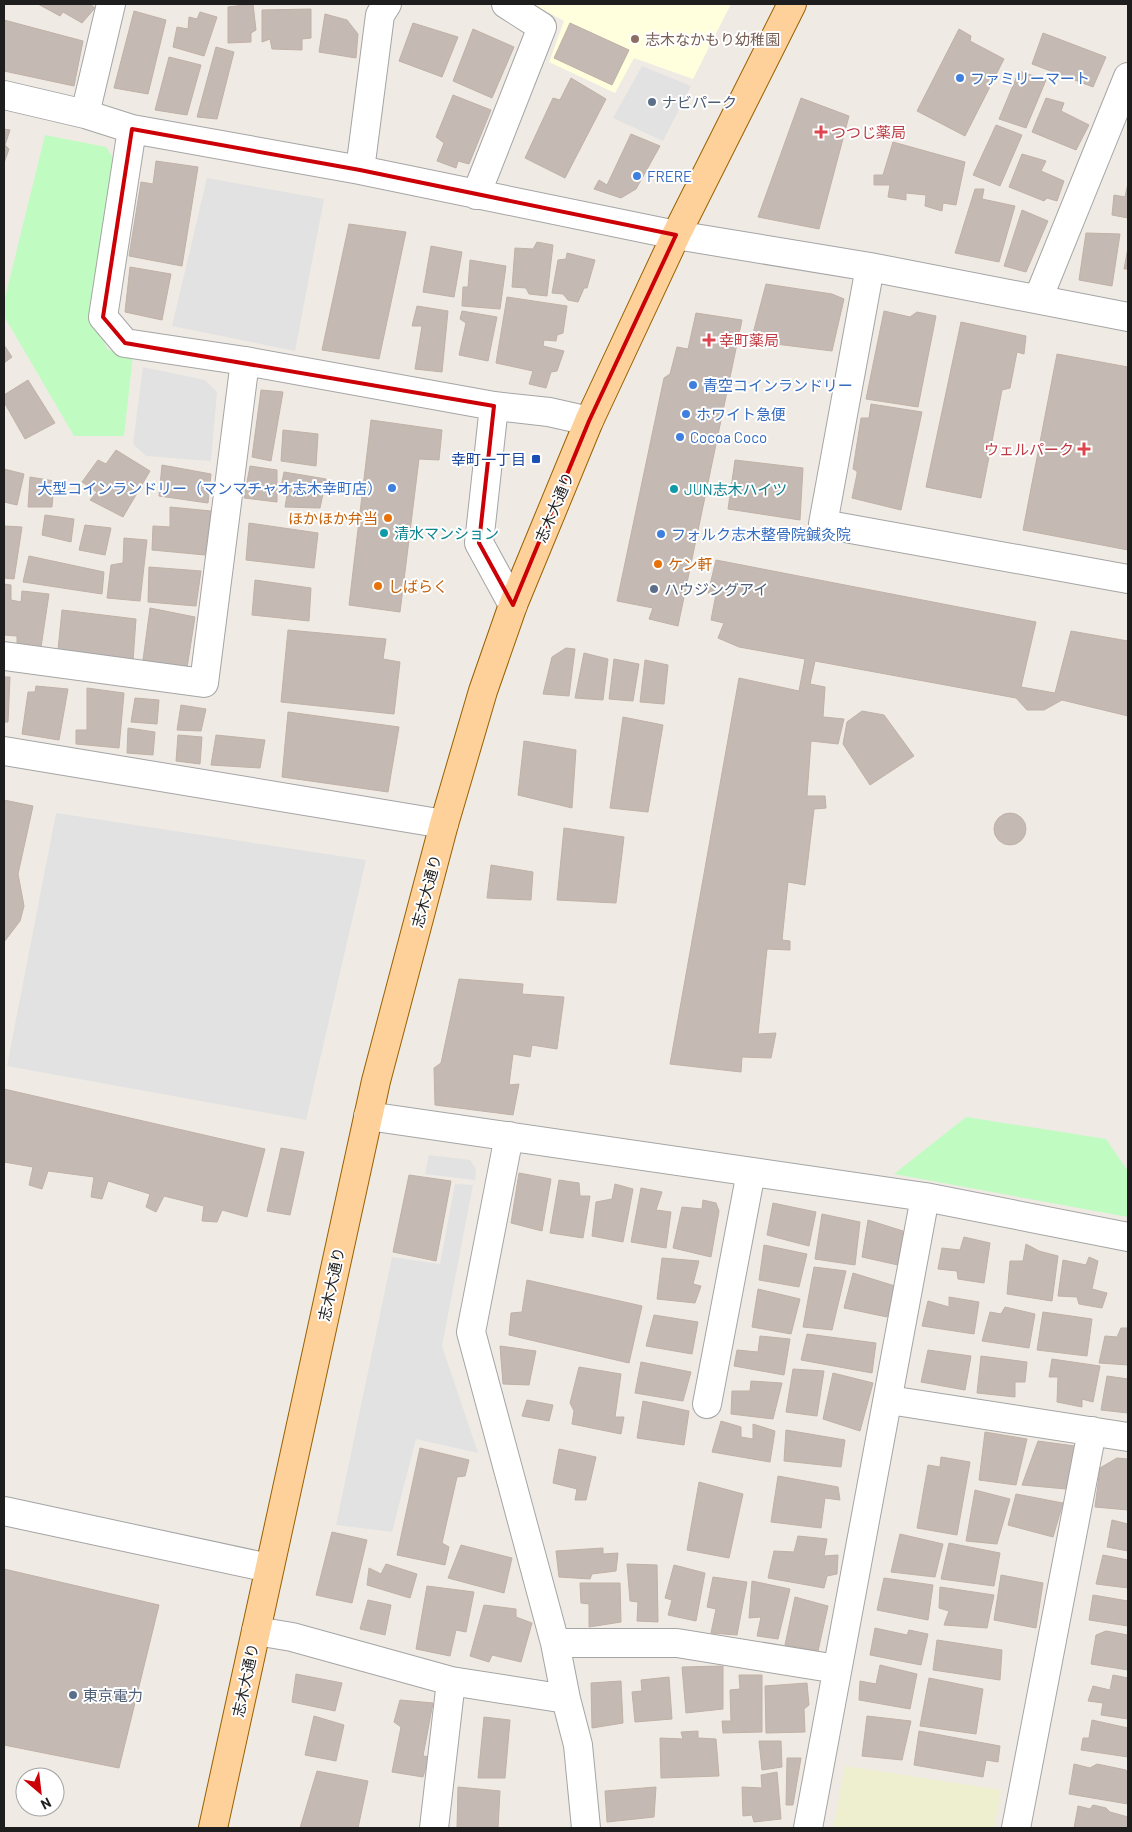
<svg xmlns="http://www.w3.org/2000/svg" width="1132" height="1832" viewBox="0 0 1132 1832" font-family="Barlow,'Noto Sans JP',sans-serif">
	<rect width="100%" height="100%" fill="#efebe4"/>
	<path fill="#fffedd" d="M533,4H731L693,79L634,58L615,93L549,62L564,21Z"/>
	<path fill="#edefcf" d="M845,1766L1001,1790L994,1828H833Z"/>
	<path fill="#c0fbc2" d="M45,135L106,147L116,162L91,314L108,350L133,355L124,436H74L4,316V302Z
		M966,1117L1106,1139L1128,1171V1217L894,1174Z"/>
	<path fill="#e2e2e2" d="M642,66L691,86L663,141L613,118Z
		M207,178L324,199L295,351L172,326Z
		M143,367L205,380L217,392L211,461L146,456L133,444Z
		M56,813L366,860L306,1120L7,1066Z
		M429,1155L470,1160L476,1169L475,1180L425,1174Z
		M455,1184L473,1185L442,1346L478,1453L416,1439L392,1532L336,1525L392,1257L440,1264Z"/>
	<path fill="#c4bab3" stroke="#c1b1a6" d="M38,4H90L95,8L82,23L63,12L60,16Z
		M253,4L256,30L251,33V42L228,43V7Z
		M311,9V38L302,39V50L272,49L270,39L262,42V10Z
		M134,11L166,20L148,94L114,88Z
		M200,12L217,17L204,56L173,47L177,27L188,29L189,17L197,19Z
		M325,14L347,20L358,34L356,58L319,52Z
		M4,20L83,41L74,86L4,71Z
		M413,23L458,37L442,77L399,61Z
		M570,23L629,50L612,85L554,58Z
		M473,29L514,47L492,98L453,81Z
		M959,29L971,36L970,41L1004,59L965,136L917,111Z
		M1043,33L1106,57L1093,87L1032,64Z
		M216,47L234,52L217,119L197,117Z
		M169,57L201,65L187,115L155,110Z
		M1019,71L1046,80L1026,128L999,119Z
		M571,78L606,99L565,178L525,158L553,98L560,100Z
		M453,95L491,110L469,164L458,161L456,168L437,161L444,143L436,137Z
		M801,98L849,116L819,229L758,217Z
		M1046,98L1064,103L1061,111L1089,125L1076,150L1032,132Z
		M996,125L1022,135L1000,186L973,175Z
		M4,129L10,130L5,145L9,149L4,163Z
		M631,134L660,146L636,189L621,198L594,189L599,180L607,185Z
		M893,142L965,162L956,205L943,203L942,211L925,206L926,195L906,193V200L888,197L890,185H874V175H883Z
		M1022,154L1046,161L1041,171L1064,181L1057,201L1047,198L1044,201L1009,187Z
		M156,161L198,167L182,266L129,256L141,182L153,184Z
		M1128,183V218L1112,215L1114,195L1125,197Z
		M975,189H984L982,199L1015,206L999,262L955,253Z
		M1022,210L1048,221L1026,272L1004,266Z
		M349,224L406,232L379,359L322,350Z
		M1086,233L1120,234L1112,286L1079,280Z
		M537,242L553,245L547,296L529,294L526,288L512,287L515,248L533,249Z
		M431,246L462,252L454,297L423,292Z
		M1128,248V269H1124Z
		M567,253L595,260L587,288H584L578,302L568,300L563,294L552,293L558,260L566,259Z
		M470,260L506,266L500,309L462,306L463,287H468Z
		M130,267L171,274L162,320L125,312Z
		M766,284L832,294L844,299L832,351L751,341Z
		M507,297L567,306L563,333L557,335L556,341L544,340L543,346L564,351L557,371L551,372L546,388L529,384L533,371L496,363Z
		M417,306L448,311L442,372L415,369L422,326H412Z
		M462,311L497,317L488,361L459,355L466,323L460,319Z
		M884,311L910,317L917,312L936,316L918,407L866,399Z
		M696,313L742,320L678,626L649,619L653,608L617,601L664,378L670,374L677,347L688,349Z
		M961,322L1026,336L1024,354L1017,352L1010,388L1002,390L981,498L926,487Z
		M4,345L12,357L4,363Z
		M1057,354L1128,367V550L1023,530Z
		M28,380L55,423L25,439L4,402V395Z
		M261,390L283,392L271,461L252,457Z
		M871,404L922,412L901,510L852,498L857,474V471L853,469L861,418H869Z
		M371,420L442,430L439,460L419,459L400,612L349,605Z
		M283,430L318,434L316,466L281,461Z
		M116,450L150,471L123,517L90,500L97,492L82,482L98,460L106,464Z
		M735,460L803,468L800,520L728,509Z
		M162,465L211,474L208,503L159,496Z
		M250,466L277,470V502L244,498Z
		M4,469L24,474L17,505L4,502Z
		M284,472L326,479L320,508L285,507L288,490L281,487Z
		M30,477L54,481L52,507H28Z
		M170,507L211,511L205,555L152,550L153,526L170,527Z
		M45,515L74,519L71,542L42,535Z
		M249,523L318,533L314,568L246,560Z
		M85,525L111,528L105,555L79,550Z
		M4,526L22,527L14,579L4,578Z
		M124,538L147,540L140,601L107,598L111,565L123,563Z
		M29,556L104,572L102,594L23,582Z
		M716,560L1036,622L1021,687L1055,693L1071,631L1128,641V716L1062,700L1044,710H1027L1016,698L815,661L810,684L825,687L823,717L844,719L838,744L811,741L807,796H825L826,808L814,809L805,885L788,882L782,940L790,941V950L767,949L758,1034L776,1033L771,1058L742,1057L741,1072L670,1064L739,678L799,691L805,659L739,647L718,638L724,623L711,620L716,594L708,593Z
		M149,567L201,571L196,606L148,602Z
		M255,580L311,588L309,621L252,615Z
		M4,584L11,585V600L21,602L22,591L49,594L41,647L17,646V636L4,635V637Z
		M150,608L195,617L187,668L143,660Z
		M62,610L136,619L133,661L58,650Z
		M288,630L386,639L383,659L400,662L394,714L281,702Z
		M566,648L575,649L569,696L543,694L552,657Z
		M584,653L608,659L603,700L575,698Z
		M614,659L639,664L633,701L609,699Z
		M645,660L668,665L664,704L640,702Z
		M4,677H10L8,722H4Z
		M36,686L68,689L59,740L22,734L28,692H35Z
		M87,688L124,693L119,748L76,744V730H87Z
		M135,698L159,700L157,724L131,722Z
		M181,705L206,709L201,731L177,730Z
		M862,711L884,715L914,756L870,785L843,744L847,722Z
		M288,712L399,727L388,792L282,777Z
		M623,717L663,725L648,812L610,808Z
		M128,728L155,732L153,755L127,753Z
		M178,735L202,737L200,764L176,761Z
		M216,735L265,740L260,768L211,765Z
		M524,741L576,750L572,808L518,795Z
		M4,800L33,806L18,874L24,906L20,921L4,942Z
		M994 829a16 16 0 1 1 32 0a16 16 0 1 1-32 0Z
		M564,828L624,837L616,903L557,900Z
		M491,865L533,872L531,900L487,898Z
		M459,979L523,984L522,994L564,997L557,1049L532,1045L530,1057L513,1054L509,1085L519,1084L513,1115L435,1105L434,1068L441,1063Z
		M4,1089L265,1149L247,1217L222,1210L217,1222L202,1221L204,1206L164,1196L156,1212L146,1207L150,1194L108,1181L102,1199L91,1197L94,1177L48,1171L42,1189L29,1185L33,1167L4,1162Z
		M281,1148L304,1152L290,1215L267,1211Z
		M519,1173L551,1179L542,1231L511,1223Z
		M409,1175L451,1181L436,1261L393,1252Z
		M559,1180L579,1183L580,1196H590L583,1238L550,1233Z
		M615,1184L633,1189L623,1242L592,1236L596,1202L612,1199Z
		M641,1188L662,1192L656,1210L671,1212L666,1248L631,1242Z
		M703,1200L716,1203L719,1211L711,1257L673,1248L682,1207L702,1209Z
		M773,1203L816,1212L809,1246L767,1235Z
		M822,1214L860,1222L855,1265L815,1259Z
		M868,1220L903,1231L898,1265L862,1257Z
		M964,1237L990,1243L984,1283L958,1279L957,1271L938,1269L942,1248L960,1250Z
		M1026,1244L1039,1251L1058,1256L1052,1301L1007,1294L1010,1261H1023Z
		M764,1245L807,1254L799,1287L759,1280Z
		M1089,1257L1098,1261L1092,1289L1107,1293L1102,1308L1079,1304L1077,1297L1058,1296L1063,1260L1086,1265Z
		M662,1258L699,1261L693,1284L701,1286L695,1303L657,1299Z
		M814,1267L846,1271L832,1330L803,1327Z
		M853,1273L895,1286L887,1317L844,1308Z
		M527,1280L642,1306L629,1363L509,1335L511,1313L522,1312Z
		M758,1289L800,1299L791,1334L752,1327Z
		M949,1297L979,1302L974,1334L922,1326L928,1301L949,1307Z
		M1005,1307L1035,1314L1029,1348L982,1341L990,1312L1001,1314Z
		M1043,1312L1092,1319L1087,1356L1037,1350Z
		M654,1315L698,1322L692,1354L646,1346Z
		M1121,1328H1128V1365L1099,1363L1105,1336L1117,1337Z
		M807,1334L876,1343L872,1373L801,1360Z
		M760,1336L790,1339L784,1375L734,1366L737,1350L758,1352Z
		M500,1346L536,1351L529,1385L503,1384Z
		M928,1350L971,1356L965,1390L921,1382Z
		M981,1356L1027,1362L1025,1382H1015V1397L977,1393Z
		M1052,1359L1100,1366L1093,1402L1082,1399V1407L1057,1402L1058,1377H1049Z
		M641,1362L691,1372L683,1401L635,1393Z
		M579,1367L621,1374L615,1417H624L621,1434L572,1424L574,1411L570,1403Z
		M793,1369L824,1371L817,1416L786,1412Z
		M833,1373L873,1383L860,1431L823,1419Z
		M1107,1376L1128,1379V1413L1101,1410Z
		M751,1381L782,1383L773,1419L731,1414L732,1391H750Z
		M527,1400L553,1405L549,1421L522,1416Z
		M643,1401L689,1411L684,1445L637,1438Z
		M721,1421L741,1427V1437L753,1439V1424L775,1431L770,1462L712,1452Z
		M786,1430L845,1440L841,1467L784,1461Z
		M985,1432L1027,1439L1016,1485L979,1480Z
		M1038,1441L1075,1446L1066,1489L1022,1485Z
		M420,1448L469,1460L465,1476L457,1477L442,1543L449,1547L445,1565L397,1555Z
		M559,1449L596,1457L586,1500H575L577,1489L553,1483Z
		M941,1457L970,1462L957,1535L917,1528L928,1465L940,1467Z
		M1117,1458L1128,1459V1510L1095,1507L1100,1468Z
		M778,1476L838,1487L840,1500L825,1498L821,1528L771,1522Z
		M699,1482L743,1494L729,1558L687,1550Z
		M975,1490L1010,1499L997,1544L966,1541Z
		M1016,1494L1063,1503L1053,1537L1008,1525Z
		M1112,1520L1128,1524V1551L1107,1547Z
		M332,1532L367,1540L352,1603L316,1595Z
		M900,1534L943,1544L935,1577L891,1572Z
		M798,1536L827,1539L824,1556L838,1555L837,1574L827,1576L824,1588L768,1578L774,1551L794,1552Z
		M949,1543L1000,1553L994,1586L941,1579Z
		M461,1545L512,1558L504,1593L448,1578Z
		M603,1548V1554L618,1553L616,1571L592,1574L590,1579L559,1577L556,1551Z
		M1103,1555L1128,1560V1588L1096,1584Z
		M386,1564L417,1574L410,1598L367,1585L369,1568L381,1574Z
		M627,1564L657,1565L658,1622L637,1621L638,1602L630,1601Z
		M674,1565L705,1573L696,1621L668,1615L672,1600L665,1598Z
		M4,1569L159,1605L119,1768L4,1745Z
		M1001,1575L1043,1583L1036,1628L994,1620Z
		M713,1577L747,1582L737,1635L711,1633L716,1609L707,1607Z
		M884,1578L933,1585L928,1620L877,1610Z
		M752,1581L790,1589L778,1639L757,1636L761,1617L749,1618Z
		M580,1583H620L621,1622L589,1627V1604L581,1603Z
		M427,1586L474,1592L466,1632L456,1630L450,1656L416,1649Z
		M940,1587L994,1595L987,1628L944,1625L949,1611L939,1608Z
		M1093,1595L1128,1601V1626L1089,1620Z
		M795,1597L828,1606L818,1651L785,1645Z
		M368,1600L391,1605L385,1635L360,1629Z
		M484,1605L516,1609V1617L532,1623L521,1662L492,1655L489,1662L470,1656Z
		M875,1628L907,1635L909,1630L928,1634L921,1665L870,1655Z
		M1106,1631L1128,1635V1670L1091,1664L1096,1635Z
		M937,1640L1002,1650L1000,1680L933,1670Z
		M880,1665L917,1674L910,1709L859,1700L860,1681L876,1684Z
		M723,1666V1709L686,1713L682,1667Z
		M296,1674L342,1683L335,1711L292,1702Z
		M739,1675H762V1732L723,1733L722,1721H731L730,1690L740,1689Z
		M1113,1675L1128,1678V1719L1101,1715L1103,1703L1088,1701L1093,1686L1110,1690Z
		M669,1677L672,1719L635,1722L632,1692L642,1691L641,1680Z
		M929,1678L983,1689L976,1734L920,1726Z
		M621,1681L623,1723L592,1728L591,1683Z
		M807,1683L809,1705L804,1709L805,1732L766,1733L765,1686Z
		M400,1700L433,1703L423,1756L429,1757L423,1777L392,1772L401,1727L394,1722Z
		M314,1716L344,1725L336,1761L305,1755Z
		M867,1716L911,1721L902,1760L862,1756Z
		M484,1717L510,1720L505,1778H478Z
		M1092,1720L1128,1728V1757L1081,1750L1083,1738H1089Z
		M698,1731V1738L716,1739L719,1776L661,1778L660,1738L683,1739L681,1732Z
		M919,1731L1000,1746L998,1762L986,1760L983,1777L914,1765Z
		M759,1741H781L782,1767L762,1770Z
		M787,1758H801L793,1805H786Z
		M1074,1764L1090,1768L1097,1764L1126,1770L1128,1775V1804L1069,1794Z
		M317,1771L368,1781L358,1828H300Z
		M777,1772L781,1819L754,1822L752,1815L743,1816L742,1787L762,1788L761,1775Z
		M458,1787L500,1791L498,1828H457Z
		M656,1787L654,1817L607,1822L605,1791Z
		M1093,1805L1106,1808L1110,1812L1128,1817V1828H1074L1078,1806L1090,1809Z"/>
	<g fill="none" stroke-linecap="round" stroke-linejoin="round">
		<defs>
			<path id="minor" d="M4,95L85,114L132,129L360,170L676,235L870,267L1128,317
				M85,114L111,4
				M132,129L103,317L125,343L245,361L494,406L479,543L513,605
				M360,170L380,15L387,4
				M476,195L542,27L506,4
				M870,267L823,524L1128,579
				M1038,299L1128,77
				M494,406L549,412L589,421
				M4,656L204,683L245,361
				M4,751L444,824
				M368,1116L925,1197L1128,1237
				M509,1136L471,1332L555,1643L566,1699L578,1745L586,1828
				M889,1400L1128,1437
				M707,1404L751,1172
				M4,1511L269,1568
				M256,1631L292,1637L451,1681L566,1699
				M555,1643H677L837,1669
				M434,1828L451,1681
				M808,1828L925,1197
				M1016,1828L1092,1431"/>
			<path id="major" d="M213,1828L376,1081L444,824L483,691L513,605L589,421L676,235L792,4"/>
		</defs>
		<use href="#minor" stroke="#a5a5a5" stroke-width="30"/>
		<use href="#major" stroke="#986100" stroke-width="30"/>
		<use href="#minor" stroke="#fff" stroke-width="28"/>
		<use href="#major" stroke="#fed09a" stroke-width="28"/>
	</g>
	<path fill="none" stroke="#cc0007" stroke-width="4" stroke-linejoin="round" d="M132,129L360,170L676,235L589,421L513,605L479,543L494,406L125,343L103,317Z"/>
	<circle fill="#8d6e63" stroke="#fff" stroke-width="2" cx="635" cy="39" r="5"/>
	<g fill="#3f7fe0" stroke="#fff" stroke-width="2">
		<circle cx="960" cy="78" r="5"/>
		<circle cx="637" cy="176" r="5"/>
		<circle cx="693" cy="385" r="5"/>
		<circle cx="686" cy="414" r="5"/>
		<circle cx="680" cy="437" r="5"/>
		<circle cx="392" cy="488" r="5"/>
		<circle cx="661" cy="534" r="5"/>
	</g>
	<g fill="#5c6f8a" stroke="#fff" stroke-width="2">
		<circle cx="652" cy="102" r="5"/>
		<circle cx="654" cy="589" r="5"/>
		<circle cx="73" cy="1695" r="5"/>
	</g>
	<g fill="#e0444e" stroke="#fff" stroke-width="2">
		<path d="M818.5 124.5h5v5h5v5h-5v5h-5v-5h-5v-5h5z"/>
		<path d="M706.5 332.5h5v5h5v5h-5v5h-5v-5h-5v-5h5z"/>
		<path d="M1081.5 441.5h5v5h5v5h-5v5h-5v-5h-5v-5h5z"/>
	</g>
	<rect fill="#1a4fb4" stroke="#fff" stroke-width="2" x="531" y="454" width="10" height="10" rx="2.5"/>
	<g fill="#0f9aa8" stroke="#fff" stroke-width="2">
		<circle cx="674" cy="489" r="5"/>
		<circle cx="384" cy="533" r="5"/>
	</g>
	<g fill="#e8710a" stroke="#fff" stroke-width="2">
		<circle cx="388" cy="518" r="5"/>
		<circle cx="658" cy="564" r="5"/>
		<circle cx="378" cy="586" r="5"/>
	</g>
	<g text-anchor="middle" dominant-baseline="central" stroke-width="4" stroke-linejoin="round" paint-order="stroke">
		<g font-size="15" fill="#785e54" stroke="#fff" text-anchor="start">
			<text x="645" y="39">志木なかもり幼稚園</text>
		</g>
		<g font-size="15" fill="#366cbe" stroke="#fff" text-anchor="start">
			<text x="970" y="78">ファミリーマート</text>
			<text x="647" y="176">FRERE</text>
			<text x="703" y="385">青空コインランドリー</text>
			<text x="696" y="414">ホワイト急便</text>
			<text x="690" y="437">Cocoa Coco</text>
			<text x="382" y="488" text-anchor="end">大型コインランドリー（マンマチャオ志木幸町店）</text>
			<text x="671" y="534">フォルク志木整骨院鍼灸院</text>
		</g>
		<g font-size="15" fill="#4e5e75" stroke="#fff" text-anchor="start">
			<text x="662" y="102">ナビパーク</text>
			<text x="664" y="589">ハウジングアイ</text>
			<text x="83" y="1695">東京電力</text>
		</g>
		<g font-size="15" fill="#be3a42" stroke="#fff" text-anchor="start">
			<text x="831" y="132">つつじ薬局</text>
			<text x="719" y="340">幸町薬局</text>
			<text x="1074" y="449" text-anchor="end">ウェルパーク</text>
		</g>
		<g font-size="15" fill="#164399" stroke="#fff" text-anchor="end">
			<text x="526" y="459">幸町一丁目</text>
		</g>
		<g font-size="15" fill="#0d838f" stroke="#fff" text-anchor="start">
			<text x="684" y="489">JUN志木ハイツ</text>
			<text x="394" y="533">清水マンション</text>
		</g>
		<g font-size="15" fill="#1e1e1e" stroke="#fff">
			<text transform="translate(554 507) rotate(-67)">志木大通り</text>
			<text transform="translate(426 891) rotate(-75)">志木大通り</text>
			<text transform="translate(331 1284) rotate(-78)">志木大通り</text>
			<text transform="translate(245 1680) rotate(-78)">志木大通り</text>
		</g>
		<g font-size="15" fill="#c56008" stroke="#fff" text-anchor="start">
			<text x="378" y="518" text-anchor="end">ほかほか弁当</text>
			<text x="668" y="564">ケン軒</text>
			<text x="388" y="586">しばらく</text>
		</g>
	</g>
	<rect width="1132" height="1832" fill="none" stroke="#1e1e1e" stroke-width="10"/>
	<g transform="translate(40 1792) rotate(152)"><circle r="24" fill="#ffffff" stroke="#a5a5a5"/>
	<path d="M0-4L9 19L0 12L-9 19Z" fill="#cc0007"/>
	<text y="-8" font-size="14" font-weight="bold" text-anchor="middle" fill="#1e1e1e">N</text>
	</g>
</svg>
